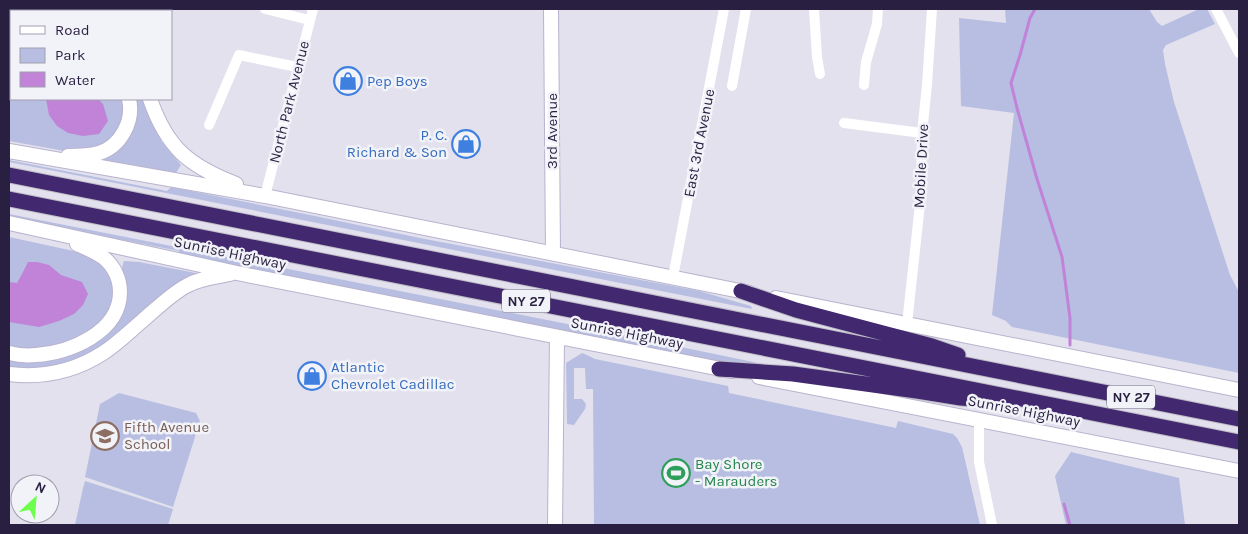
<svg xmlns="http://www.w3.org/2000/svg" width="1248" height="534" viewBox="0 0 1248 534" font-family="Karla,sans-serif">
	<rect width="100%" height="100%" fill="#e2e1ed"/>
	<path fill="#b7bee1" d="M1005,9H1149L1157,22L1162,26L1199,9H1207L1215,24L1166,45L1163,50L1165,64L1174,102L1230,275L1239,292V373L1012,327L1006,321L992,315L1014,113L961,106L959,18L1006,23Z
		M11,84V99H122L125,106L122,127L112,140L93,151L76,153L9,141V88Z
		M133,99H143L152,123L162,142L181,165L176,173L166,172L93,161L112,153Z
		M9,160L167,191L171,187L315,216L420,238L699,291L751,306L752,309L9,162Z
		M9,214L613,333L763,364L761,367L720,363L609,339L179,256V251L9,218Z
		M9,237L83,253L104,265L114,284V302L105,320L92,332L43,352L9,350Z
		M124,261L139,262L201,274L92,353L69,364L48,369H21L9,367V361L35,362L62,358L87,348L110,332L123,313L126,291L121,271Z
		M582,353L587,355L595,359L728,386L729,393L896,428L898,421L953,434L957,438L962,447L980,525H594L593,389H586L585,368H574V399H582L586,404L585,409L574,425L567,424L566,363Z
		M119,393L196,413L200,421L173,507L85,477L100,404Z
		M1071,452L1179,478L1185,525H1066L1055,476Z
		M85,481L173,509L168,525H75L83,488Z"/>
	<path fill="#c083d8" d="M46,99H98L103,104L108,121L99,134L83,136L68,133L57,126L49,115Z
		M28,262H37L49,265L61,275L82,282L88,294L83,305L74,314L59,321L39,327L9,322V282L17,283L22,274Z"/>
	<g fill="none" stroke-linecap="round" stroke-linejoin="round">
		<path stroke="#c083d8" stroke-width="3" d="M1035,9L1030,18L1020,55L1011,83L1017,108L1037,179L1062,257L1070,318V345
			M1064,504L1070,525"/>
		<defs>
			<path id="secondary" d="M30,9L32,11
				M551,9L553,253
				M9,21L11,12
				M9,69L11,66
				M150,99C167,148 189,166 236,184
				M9,151L265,196L750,293
				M68,156C78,156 89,156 99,153C121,146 134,121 129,99
				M9,223L237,273L731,371
				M776,298L1239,390
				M9,353C17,355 27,356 36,355C70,353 120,332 120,292C120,279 114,266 104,258C96,252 86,248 77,244
				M9,374C42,378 75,371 103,353C117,344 129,332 142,321C156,309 170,295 186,286C200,278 215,277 230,274
				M759,377L1239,471
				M555,525L557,337"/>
			<path id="highway" d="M9,175L1239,419
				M9,199L1239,442
				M741,291L796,310L932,346L958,355
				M719,369L793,374L917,391L961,398L985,400"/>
		</defs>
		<use href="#secondary" stroke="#b8b3ce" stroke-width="16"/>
		<use href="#highway" stroke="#bfbcc6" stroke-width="17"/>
		<path stroke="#fff" stroke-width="10" d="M265,9L309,20
			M814,9L817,57L820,74
			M1216,9L1239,53
			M864,85L866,62L877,24L878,9
			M732,86L746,9
			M844,123L922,133
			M209,125L239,55L297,67
			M265,196L313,9
			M673,277L724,9
			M907,324L921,195L922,133L927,85L932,9
			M979,420V462L992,525"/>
		<use href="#secondary" stroke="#fff" stroke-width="14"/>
		<use href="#highway" stroke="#42286f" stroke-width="15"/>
	</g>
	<defs>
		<symbol id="shop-ring" viewBox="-11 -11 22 22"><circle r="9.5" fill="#f2f2f9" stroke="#3f7fe0" stroke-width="1.5"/><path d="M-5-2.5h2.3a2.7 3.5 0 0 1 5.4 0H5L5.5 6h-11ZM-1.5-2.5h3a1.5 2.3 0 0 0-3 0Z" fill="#3f7fe0"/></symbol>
		<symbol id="school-ring" viewBox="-11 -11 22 22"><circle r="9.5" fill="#f2f2f9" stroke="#8d6e63" stroke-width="1.5"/><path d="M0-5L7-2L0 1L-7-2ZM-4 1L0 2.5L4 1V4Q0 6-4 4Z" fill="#8d6e63"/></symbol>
		<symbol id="stadium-ring" viewBox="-11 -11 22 22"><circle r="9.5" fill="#f2f2f9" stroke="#2e9e5b" stroke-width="1.5"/><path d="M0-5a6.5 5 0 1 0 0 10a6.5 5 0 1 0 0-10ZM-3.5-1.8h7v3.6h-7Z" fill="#2e9e5b"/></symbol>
	</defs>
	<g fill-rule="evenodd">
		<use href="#shop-ring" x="332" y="65" width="32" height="32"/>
		<use href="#shop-ring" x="450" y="128" width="32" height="32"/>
		<use href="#shop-ring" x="296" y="360" width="32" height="32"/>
		<use href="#school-ring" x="89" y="420" width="32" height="32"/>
		<use href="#stadium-ring" x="660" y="457" width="32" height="32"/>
	</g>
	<g text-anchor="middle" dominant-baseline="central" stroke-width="5" stroke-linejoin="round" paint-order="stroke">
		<g fill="#f2f2f9" stroke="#655e78" stroke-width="1">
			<rect x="502" y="289.5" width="48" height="23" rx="4"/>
			<rect x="1107" y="385.5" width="48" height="23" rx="4"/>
		</g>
		<g font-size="14" font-weight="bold" fill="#291f40">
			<text x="526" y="301">NY 27</text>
			<text x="1131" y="397">NY 27</text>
		</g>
		<g font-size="15" fill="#366cbe" stroke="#f2f2f9" text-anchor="start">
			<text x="367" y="81">Pep Boys</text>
			<text x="447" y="135" text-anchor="end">P. C.<tspan x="447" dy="17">Richard &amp; Son</tspan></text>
			<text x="331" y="367">Atlantic<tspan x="331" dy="17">Chevrolet Cadillac</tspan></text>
		</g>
		<g font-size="15" fill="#291f40" stroke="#f2f2f9">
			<text transform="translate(289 102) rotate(-76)">North Park Avenue</text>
			<text transform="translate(552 131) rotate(-90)">3rd Avenue</text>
			<text transform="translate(699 143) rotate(-79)">East 3rd Avenue</text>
			<text transform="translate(921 166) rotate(-87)">Mobile Drive</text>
			<text transform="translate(230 253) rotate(12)">Sunrise Highway</text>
			<text transform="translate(627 333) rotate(11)">Sunrise Highway</text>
			<text transform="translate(1024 411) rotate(11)">Sunrise Highway</text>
		</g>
		<g font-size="15" fill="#785e54" stroke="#f2f2f9" text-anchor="start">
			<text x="124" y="427">Fifth Avenue<tspan x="124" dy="17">School</tspan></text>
		</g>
		<g font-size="15" fill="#27864d" stroke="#f2f2f9" text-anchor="start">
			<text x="695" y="464">Bay Shore<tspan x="695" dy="17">- Marauders</tspan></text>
		</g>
	</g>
	<rect width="1248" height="534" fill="none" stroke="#291f40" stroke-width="20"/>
	<rect x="10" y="10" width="162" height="90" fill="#f2f2f9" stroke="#a29eaf"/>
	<rect x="20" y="26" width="25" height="8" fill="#ffffff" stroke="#a29eaf"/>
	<text x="55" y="35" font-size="15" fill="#291f40">Road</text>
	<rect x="20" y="48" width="25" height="15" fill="#b7bee1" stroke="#a29eaf"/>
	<text x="55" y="60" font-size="15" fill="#291f40">Park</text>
	<rect x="20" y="72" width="25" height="15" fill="#c083d8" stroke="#a29eaf"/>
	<text x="55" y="85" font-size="15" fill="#291f40">Water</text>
	<g transform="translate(35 499) rotate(26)"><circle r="24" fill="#f2f2f9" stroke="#a29eaf"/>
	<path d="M0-4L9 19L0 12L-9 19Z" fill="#6eff4d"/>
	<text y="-8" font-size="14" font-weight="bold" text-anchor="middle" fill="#291f40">N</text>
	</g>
</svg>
